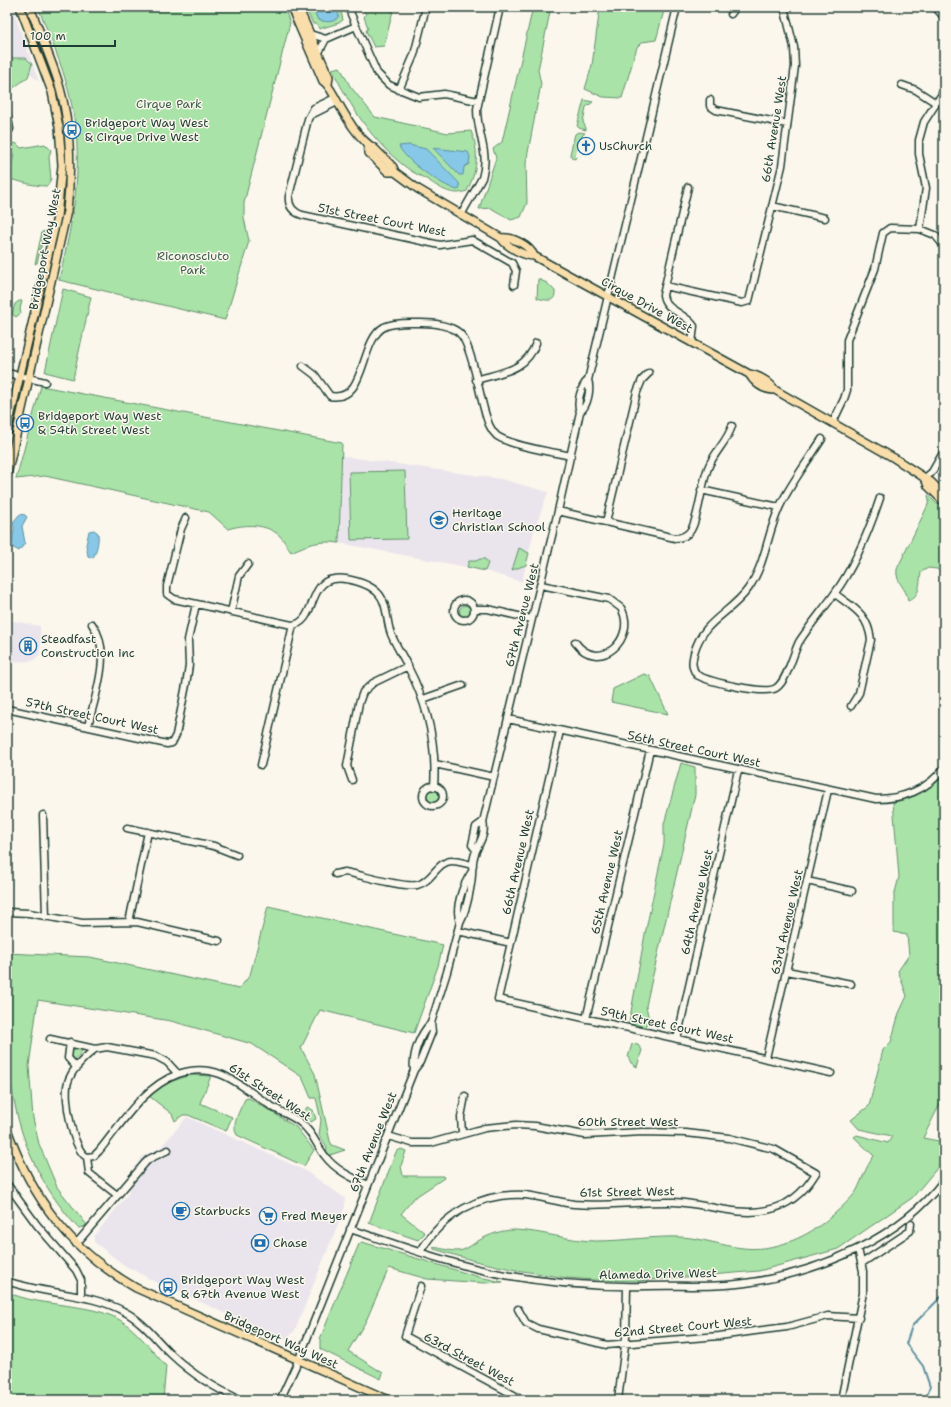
<svg xmlns="http://www.w3.org/2000/svg" width="951" height="1407" viewBox="0 0 951 1407" font-family="'Shantell Sans',sans-serif">
	<rect width="100%" height="100%" fill="#fbf7ec"/>
	<filter id="ink" filterUnits="userSpaceOnUse"><feTurbulence type="fractalNoise" baseFrequency=".025" numOctaves="2"/><feDisplacementMap in="SourceGraphic" scale="8" xChannelSelector="R" yChannelSelector="G"/><feConvolveMatrix kernelMatrix="1 2 1 2 8 2 1 2 1" color-interpolation-filters="sRGB"/></filter>
	<g filter="url(#ink)">
		<path fill="#eae5ed" d="M7,7H12L39,82L28,72L7,61Z
			M342,456L501,479L548,492L534,531L522,582L482,570L339,543Z
			M7,620L40,626L41,645L39,655L33,661L7,662Z
			M187,1117L304,1170L345,1198V1207L295,1330L288,1338H281L198,1301L169,1286L159,1284L124,1265L94,1242V1236L128,1194L130,1187L128,1176L143,1156L160,1148Z"/>
		<path fill="#a9e3a8" stroke="#64906e" d="M38,7H284L290,23L244,203V218L249,241L225,320L59,280C74,214 86,161 69,93C62,64 49,35 38,7Z
			M305,7H340L343,20L339,23L319,29L317,24H313Z
			M361,7H394L384,46L374,47L366,31L368,28L364,17L366,14Z
			M533,7H551L538,70L541,84L526,163L527,203L521,217L511,220L491,208L479,209L496,158L493,149L502,142Z
			M600,7H665L656,40L642,42L637,47L622,98L603,97L585,89L592,65Z
			M7,58H26L32,64L28,77L8,92Z
			M340,67L350,86L375,117L448,133L471,131C480,153 477,171 467,191C452,197 440,188 428,180C421,176 413,173 407,168C373,143 350,106 332,69Z
			M584,100L593,102L586,107L583,122L586,128V130L579,128L577,126Z
			M578,132L585,133L578,140L575,155L576,158L573,159L570,154L575,134Z
			M16,143L21,148L45,144L51,150L49,157L51,179L47,186C32,186 23,182 9,179L14,153L11,145Z
			M64,150L66,151C66,192 60,232 49,272L47,271Z
			M45,231L37,263L35,264L42,232Z
			M46,279L48,280L38,322V312Z
			M538,279L547,283L555,291C556,304 545,300 537,298Z
			M63,289L91,297L73,379L45,372Z
			M19,301H22L20,309L21,313L16,317L12,314L15,304Z
			M41,386L342,443L339,543C320,540 308,544 291,552C287,547 284,540 280,536C266,523 244,524 228,529L209,512L45,476L16,479Z
			M405,471L407,539L351,540L349,472Z
			M928,495L944,511V576L937,569L928,568L921,572C919,585 921,595 908,601C907,587 895,584 897,569L927,507L929,501Z
			M519,548L529,553L526,565L512,570Z
			M480,559H485L488,563L485,571L467,567L469,561H476Z
			M459.5 611a5.5 5.5 0 1 1 11 0a5.5 5.5 0 1 1-11 0Z
			M644,674L650,676L668,714L611,702L613,689Z
			M681,763L695,767V795L649,992L646,1006L649,1020L646,1027L629,1023L645,934L664,844V824Z
			M944,774V1096L923,1138L944,1142V1160L912,1198L838,1249L759,1271L637,1281L595,1280L567,1278L516,1270L475,1261L434,1249L433,1247C442,1248 454,1253 463,1250C468,1248 473,1244 478,1241C490,1234 502,1230 515,1230C542,1231 569,1241 596,1241C624,1241 652,1236 681,1237C702,1238 722,1246 743,1248C770,1251 798,1241 819,1226C828,1220 852,1199 857,1190C863,1178 865,1168 874,1156L854,1137L857,1135L888,1143L892,1136L859,1129L851,1120L869,1106L883,1050L891,1042L899,1013L907,996L898,971L909,955L907,935L894,932V896L899,877L893,802C915,799 928,789 944,774Z
			M427 796a6 6 0 1 1 12 0a6 6 0 1 1-12 0Z
			M268,906L443,945L438,966L414,1033L320,1010L301,1048L315,1074L330,1141L332,1145L345,1150L330,1155L326,1151L327,1147L319,1135L321,1120L316,1098H311L302,1077L252,1044L171,1021L38,1000L29,1066L33,1118L39,1144L57,1187L87,1225L83,1227L78,1228C0,1141 7,1057 7,948V953L90,957L239,989L250,975Z
			M632,1044L638,1045L642,1050L637,1067L631,1063L628,1057Z
			M76,1048L84,1049L75,1060L72,1056V1052Z
			M190,1075L211,1076L200,1103L232,1117L226,1131L188,1115H183L175,1121L172,1114L149,1096L167,1083Z
			M249,1098L296,1127L314,1150L304,1166L237,1135C231,1124 240,1110 245,1099Z
			M307,1107L313,1110L316,1119L311,1122L303,1114Z
			M401,1149L406,1151L401,1166L403,1176H443L444,1178L414,1198L401,1214L425,1233L418,1240L369,1223L396,1152Z
			M362,1242L479,1277L503,1282L484,1283L427,1279L389,1268L366,1321L348,1351L383,1373L381,1379L320,1349V1339L359,1244Z
			M7,1292C42,1308 89,1302 120,1320C138,1331 152,1351 166,1366L163,1400H7Z"/>
		<path fill="#87c8e8" stroke="#5d90a0" d="M312,7H335L339,15C336,24 325,22 318,20Z
			M409,145L426,149L459,183L460,189L457,190C441,185 405,161 399,146Z
			M433,148L468,152L470,157L469,164L464,167L463,175H459Z
			M20,514L25,515L27,517L22,526L25,543L19,551L12,547C11,538 16,532 13,522Z
			M94,530L98,533C99,541 97,550 93,558L88,556L86,545L89,531Z"/>
		<g fill="none" stroke-linecap="round" stroke-linejoin="round">
			<path stroke="#5d90a0" stroke-width="2" d="M925,1400L930,1387L923,1366L906,1344L912,1326L944,1294"/>
			<defs>
				<path id="minor" d="M935,7L944,17
					M731,14L736,7
					M356,26L377,73L389,85L419,97L444,94L478,101
					M310,34L326,39L356,26L348,7
					M318,54L326,39
					M902,85L916,90L936,103
					M399,90L414,55L426,7
					M335,98L314,108L308,119L289,196C288,206 293,212 302,215L440,245L472,240L512,263L516,271L514,285
					M710,100V106L716,110L787,124
					M7,114L10,129L7,133
					M311,115L337,102
					M688,187L663,295C665,311 686,313 694,326L692,343
					M772,206L825,218
					M461,215L482,178C490,152 477,135 477,109L500,7
					M920,229L926,188L919,154V140L924,122L944,91
					M665,286L742,303L749,301L782,166L795,66L794,47L784,7
					M303,366L315,375L330,396C367,403 359,341 384,327C392,323 402,323 411,323C421,323 432,322 441,325C449,327 457,329 462,336C472,350 479,391 484,409C487,419 489,429 497,436C512,446 552,452 571,456
					M7,373L45,382
					M476,380C502,372 526,371 536,343
					M580,412C588,406 591,389 588,380L677,7
					M833,422L844,399L847,390V340L875,269L883,233L890,228L920,229L935,235L944,246
					M822,439C808,461 791,483 780,506C767,533 766,564 748,589C730,614 703,620 694,653C692,662 691,667 697,675C710,682 765,695 776,688C787,681 793,654 799,642C810,625 823,610 835,593C856,564 869,531 880,498
					M924,479L932,472L944,451
					M701,490L779,507
					M558,511L675,538C682,538 687,536 691,530C699,517 701,485 708,468C714,452 727,442 732,426
					M186,518L181,529L167,586V594L174,599L292,625C316,623 308,582 334,579C346,577 368,583 377,592C388,602 386,621 391,634C396,646 403,656 408,667C428,705 437,743 434,787
					M606,522L637,392L642,380L649,373
					M541,585L609,599L621,608C638,638 599,675 575,642
					M835,594C854,608 868,614 871,640L859,693L851,706
					M454 610a10 10 0 1 1 20 0a10 10 0 1 1-20 0Z
					M474,609H488L531,619
					M231,612L239,576L248,564
					M423,699L463,685
					M7,709L167,744L172,743L176,735L186,685L189,665L188,640L196,604
					M508,719L876,799C902,799 928,790 944,768
					M88,726C95,695 113,652 92,624
					M560,731L498,999L831,1073
					M435,764L494,777
					M261,765L293,625
					M352,780L347,766L359,703L363,692L373,683L408,666
					M423 796a10 10 0 1 1 20 0a10 10 0 1 1-20 0Z
					M43,815L46,917
					M127,828L214,846L237,855
					M476,850L472,845L476,827L483,822
					M335,874L345,872C362,875 402,888 417,885C432,882 437,861 452,861C459,861 466,864 473,865
					M807,881L852,891
					M7,912L29,913L82,923L137,922L219,941
					M129,922L148,832
					M460,922C454,908 463,885 471,873
					M458,931L511,943
					M787,971L851,984
					M586,1019L650,750
					M50,1039L95,1049L107,1047L156,1056L167,1062L178,1074C217,1061 238,1084 268,1104C279,1112 292,1115 302,1124C313,1133 317,1146 325,1156C335,1170 353,1178 368,1185
					M677,1039L738,770
					M70,1042L68,1058L77,1068
					M766,1058L828,790
					M414,1070C412,1054 420,1034 431,1023
					M462,1133L461,1117L465,1096
					M388,1136L412,1143H431L485,1128L516,1125L535,1126L585,1135L643,1132L686,1133L729,1138L774,1149L816,1173C805,1191 789,1206 767,1210C738,1217 704,1203 674,1202C640,1201 607,1207 574,1204C558,1202 542,1197 526,1195C480,1192 443,1214 420,1252
					M87,1157L94,1156L99,1151C122,1123 143,1087 178,1074
					M87,1157C73,1151 63,1096 68,1082C72,1069 85,1057 95,1049
					M87,1157L89,1173L117,1195
					M7,1184L37,1225L76,1270L81,1280V1297
					M350,1229C401,1246 453,1265 505,1275C553,1284 599,1287 647,1286C682,1285 717,1288 752,1282C822,1271 900,1238 944,1180
					M76,1244L145,1163L149,1159L168,1150
					M862,1263L910,1231L911,1224
					M7,1281C45,1295 90,1292 125,1312C144,1322 157,1341 172,1355C192,1374 216,1389 241,1400
					M421,1286L405,1336L523,1400
					M518,1309L526,1323L538,1329L607,1345L719,1336L755,1331L787,1327L828,1316L859,1318
					M280,1400L299,1359L414,1070L420,1062L432,1032L431,1023L447,972L460,922C466,911 469,897 471,884C473,873 471,861 476,851C480,841 486,834 483,822L558,511L580,412C576,403 581,386 588,380
					M618,1400L626,1337L627,1287
					M841,1400L863,1293V1271L858,1249"/>
				<path id="major" d="M291,7L323,81C330,86 333,94 337,101C346,117 358,139 374,148L393,167L395,172L418,189L501,238C507,247 524,256 534,256L749,374C759,376 769,381 775,390L894,458L931,482L944,495
					M298,7L329,77L328,84
					M368,145L369,153L388,172H395
					M501,238C512,236 530,246 534,256
					M749,374C755,384 764,390 775,390
					M7,431L57,217L62,165L59,127L52,92L20,7
					M7,475L67,211C72,166 71,121 57,78C49,54 39,31 30,7
					M926,481L928,486L944,502
					M7,1129C32,1199 70,1250 136,1288L389,1400"/>
			</defs>
			<use href="#minor" stroke="#1f3d34" stroke-width="9"/>
			<use href="#major" stroke="#1f3d34" stroke-width="10"/>
			<use href="#minor" stroke="#fbf7ec" stroke-width="6"/>
			<use href="#major" stroke="#f9deab" stroke-width="7"/>
		</g>
	</g>
	<defs>
		<symbol id="bus-ring" viewBox="-11 -11 22 22"><circle r="9.5" fill="#fbf7ec" stroke="#1f6fb2" stroke-width="1.5"/><path d="M-5-6H5V4H4V6H2V4H-2V6H-4V4H-5ZM-3.5-4V0h7V-4ZM-3.5 1.2v1.5H-2V1.2ZM2 1.2v1.5H3.5V1.2Z" fill="#1f6fb2"/></symbol>
		<symbol id="church-ring" viewBox="-11 -11 22 22"><circle r="9.5" fill="#fbf7ec" stroke="#1f6fb2" stroke-width="1.5"/><path d="M-1.2-6h2.4v3.5h3.3v2.4h-3.3V6h-2.4V-.1h-3.3v-2.4h3.3Z" fill="#1f6fb2"/></symbol>
		<symbol id="school-ring" viewBox="-11 -11 22 22"><circle r="9.5" fill="#fbf7ec" stroke="#1f6fb2" stroke-width="1.5"/><path d="M0-5L7-2L0 1L-7-2ZM-4 1L0 2.5L4 1V4Q0 6-4 4Z" fill="#1f6fb2"/></symbol>
		<symbol id="building-ring" viewBox="-11 -11 22 22"><circle r="9.5" fill="#fbf7ec" stroke="#1f6fb2" stroke-width="1.5"/><path d="M-4-6H4V6H1V3H-1V6H-4ZM-2.5-4.3h1.7v1.8h-1.7ZM.8-4.3h1.7v1.8H.8ZM-2.5-1h1.7V.8h-1.7ZM.8-1h1.7V.8H.8Z" fill="#1f6fb2"/></symbol>
		<symbol id="cafe-ring" viewBox="-11 -11 22 22"><circle r="9.5" fill="#fbf7ec" stroke="#1f6fb2" stroke-width="1.5"/><path d="M-5.5-4.5H6V0H3Q3 3.5 0 3.5H-2.5Q-5.5 3.5-5.5 0ZM3-3.2v2h1.7v-2ZM-6 4.5H4V6H-6Z" fill="#1f6fb2"/></symbol>
		<symbol id="supermarket-ring" viewBox="-11 -11 22 22"><circle r="9.5" fill="#fbf7ec" stroke="#1f6fb2" stroke-width="1.5"/><path d="M-6-5.5h2.5l.6 2H6L4.5 2H-2.5L-4.4-4H-6ZM-1.5 3.2a1.3 1.3 0 1 0 .1 0ZM3 3.2a1.3 1.3 0 1 0 .1 0Z" fill="#1f6fb2"/></symbol>
		<symbol id="bank-ring" viewBox="-11 -11 22 22"><circle r="9.5" fill="#fbf7ec" stroke="#1f6fb2" stroke-width="1.5"/><path d="M-6-4H6V4H-6ZM0-2.3a2.3 2.3 0 1 0 0 4.6a2.3 2.3 0 1 0 0-4.6Z" fill="#1f6fb2"/></symbol>
	</defs>
	<g fill-rule="evenodd">
		<use href="#bus-ring" x="62" y="120" width="20" height="20"/>
		<use href="#church-ring" x="576" y="136" width="20" height="20"/>
		<use href="#bus-ring" x="15" y="413" width="20" height="20"/>
		<use href="#school-ring" x="429" y="510" width="20" height="20"/>
		<use href="#building-ring" x="18" y="636" width="20" height="20"/>
		<use href="#cafe-ring" x="171" y="1201" width="20" height="20"/>
		<use href="#supermarket-ring" x="258" y="1206" width="20" height="20"/>
		<use href="#bank-ring" x="250" y="1233" width="20" height="20"/>
		<use href="#bus-ring" x="158" y="1277" width="20" height="20"/>
	</g>
	<g text-anchor="middle" dominant-baseline="central" stroke-width="3" stroke-linejoin="round" paint-order="stroke">
		<g font-size="12" fill="#3b5e4b" stroke="#fbf7ec">
			<text x="169" y="104">Cirque Park</text>
			<text x="193" y="256">Riconosciuto<tspan x="193" dy="14">Park</tspan></text>
		</g>
		<g font-size="12" fill="#1f3d34" stroke="#fbf7ec" text-anchor="start">
			<text x="85" y="123">Bridgeport Way West<tspan x="85" dy="14">&amp; Cirque Drive West</tspan></text>
			<text x="599" y="146">UsChurch</text>
			<text x="38" y="416">Bridgeport Way West<tspan x="38" dy="14">&amp; 54th Street West</tspan></text>
			<text x="452" y="513">Heritage<tspan x="452" dy="14">Christian School</tspan></text>
			<text x="41" y="639">Steadfast<tspan x="41" dy="14">Construction inc</tspan></text>
			<text x="194" y="1211">Starbucks</text>
			<text x="281" y="1216">Fred Meyer</text>
			<text x="273" y="1243">Chase</text>
			<text x="181" y="1280">Bridgeport Way West<tspan x="181" dy="14">&amp; 67th Avenue West</tspan></text>
		</g>
		<g font-size="12" fill="#1f3d34" stroke="#fbf7ec">
			<text transform="translate(774 129) rotate(-81)">66th Avenue West</text>
			<text transform="translate(382 220) rotate(11)">51st Street Court West</text>
			<text transform="translate(45 249) rotate(-79)">Bridgeport Way West</text>
			<text transform="translate(647 305) rotate(29)">Cirque Drive West</text>
			<text transform="translate(522 615) rotate(-76)">67th Avenue West</text>
			<text transform="translate(92 716) rotate(12)">57th Street Court West</text>
			<text transform="translate(694 749) rotate(12)">56th Street Court West</text>
			<text transform="translate(518 862) rotate(-77)">66th Avenue West</text>
			<text transform="translate(607 882) rotate(-77)">65th Avenue West</text>
			<text transform="translate(697 902) rotate(-77)">64th Avenue West</text>
			<text transform="translate(787 922) rotate(-77)">63rd Avenue West</text>
			<text transform="translate(667 1025) rotate(12)">59th Street Court West</text>
			<text transform="translate(270 1092) rotate(33)">61st Street West</text>
			<text x="628" y="1122">60th Street West</text>
			<text transform="translate(373 1142) rotate(-68)">67th Avenue West</text>
			<text transform="translate(627 1192) rotate(-1)">61st Street West</text>
			<text transform="translate(658 1274) rotate(-1)">Alameda Drive West</text>
			<text transform="translate(683 1327) rotate(-5)">62nd Street Court West</text>
			<text transform="translate(281 1340) rotate(24)">Bridgeport Way West</text>
			<text transform="translate(469 1359) rotate(28)">63rd Street West</text>
		</g>
	</g>
	<rect width="951" height="1407" fill="none" stroke="#fbf7ec" stroke-width="24"/>
	<rect x="12" y="12" width="927" height="1383" fill="none" stroke="#1f3d34" stroke-width="1.5" filter="url(#ink)"/>
	<path d="M24 40v6h91v-6" fill="none" stroke="#1f3d34" stroke-width="2"/>
	<text x="30" y="40" font-size="12" fill="#1f3d34" stroke="#fbf7ec" stroke-width="3" paint-order="stroke">100 m</text>
</svg>
